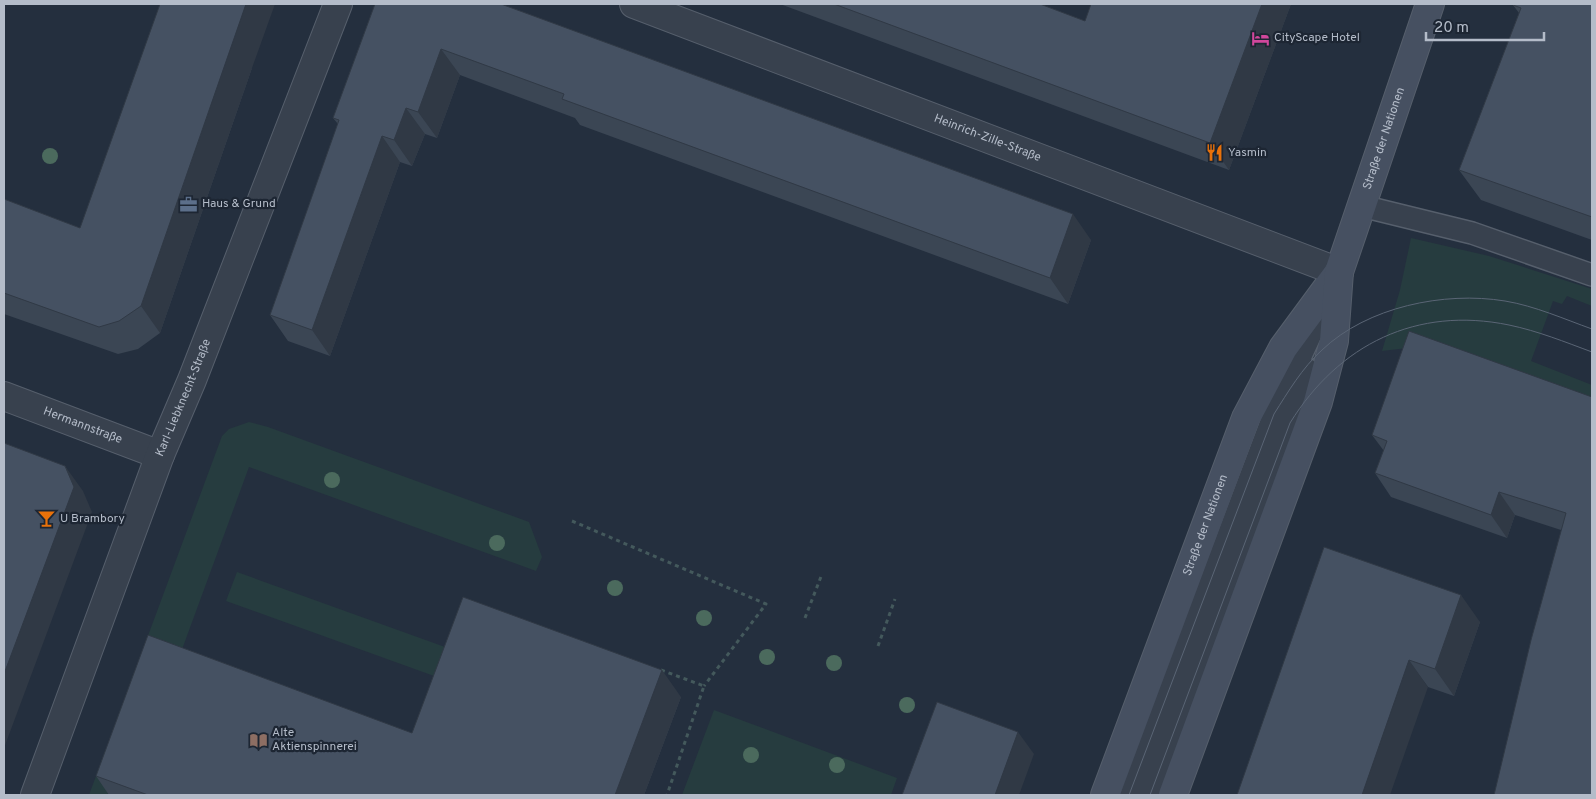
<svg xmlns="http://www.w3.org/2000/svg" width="1596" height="799" viewBox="0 0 1596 799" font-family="Overpass,sans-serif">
	<rect width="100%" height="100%" fill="#242f3e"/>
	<path fill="#263c3f" d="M1411,238L1489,256L1592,289V306L1567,296L1562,304L1553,301L1531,361L1592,385V406L1433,345L1382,351L1400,290Z
		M249,422L268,427L529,522L542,557L536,571L249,467L177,663L107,795H89L222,436L229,429Z
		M237,572L470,656L459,685L226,601Z
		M714,710L897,778L891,795H682Z"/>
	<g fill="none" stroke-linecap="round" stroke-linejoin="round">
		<defs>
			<path id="service" d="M1362,206L1472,233L1592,275
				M1129,795L1274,414L1324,306
				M1150,795L1290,423L1307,369"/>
			<g id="minor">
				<path id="s1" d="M634,4L1339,272"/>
				<path id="s2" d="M4,396L160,455"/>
				<path id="s3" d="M35,795L160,455L192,380L338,4"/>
			</g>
			<g id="secondary">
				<path id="s4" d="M1105,795L1246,418L1283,348L1339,272"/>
				<path id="s5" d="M1173,795L1318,402L1334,341L1339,272L1430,4"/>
			</g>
		</defs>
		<use href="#service" stroke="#565f6c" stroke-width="24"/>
		<use href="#minor" stroke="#565f6c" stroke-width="30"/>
		<use href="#secondary" stroke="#565f6c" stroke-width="30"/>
		<path stroke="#44595c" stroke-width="3" stroke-dasharray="4 4" stroke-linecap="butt" d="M572,521L766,604L704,686
			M805,618L822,574
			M878,646L895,599
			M661,670L704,686L667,795"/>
		<use href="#service" stroke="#38414e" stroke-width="21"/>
		<use href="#minor" stroke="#38414e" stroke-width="28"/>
		<use href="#secondary" stroke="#465061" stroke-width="28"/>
		<path stroke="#5a6575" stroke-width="1" d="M1129,795L1274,414C1288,392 1302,368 1322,350C1367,307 1444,291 1505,301C1535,306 1564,319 1592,329
			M1150,795L1290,423C1339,344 1417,306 1509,325C1538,331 1565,342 1592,352"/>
	</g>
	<g fill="#4b6a5d">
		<circle cx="50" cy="156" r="8"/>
		<circle cx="332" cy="480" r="8"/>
		<circle cx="497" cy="543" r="8"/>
		<circle cx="615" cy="588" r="8"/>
		<circle cx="704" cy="618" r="8"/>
		<circle cx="767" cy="657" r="8"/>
		<circle cx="834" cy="663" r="8"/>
		<circle cx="907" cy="705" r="8"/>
		<circle cx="751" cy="755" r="8"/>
		<circle cx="837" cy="765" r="8"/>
	</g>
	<path fill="#3b4654" d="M375,4L1091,240L1068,304L580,125L575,118L460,75L437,138L425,134L412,166L400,162L330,356L288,341L270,315L338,124L333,118Z
		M780,4H1040L1085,21L1291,4L1229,170Z
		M1592,4V240L1481,200L1459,170L1519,13L1513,5Z
		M252,68L160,333L138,349L118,354L4,314V199L80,228Z
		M1592,397V795L1561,530L1515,515L1507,538L1391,497L1375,473L1384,451L1372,435Z
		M1324,547L1480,622L1454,696L1428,687Z
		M681,697L644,795H109L96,776Z"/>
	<path fill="#303945" d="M246,4H275L252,68L160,333L141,306Z
		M1262,4H1291L1229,170L1210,143Z
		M441,49L460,75L437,138L418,112Z
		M406,108L425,134L412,166L394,140Z
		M382,136L400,162L330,356L312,330Z
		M1073,214L1091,240L1068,304L1050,278Z
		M65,466L83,491L92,512L4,748V674Z
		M1499,492L1515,515L1507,538L1491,515Z
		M1461,595L1480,622L1454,696L1435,669Z
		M1409,660L1428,687L1390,795H1362Z
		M662,670L681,697L644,795H615Z
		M1018,732L1034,754L1019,795H995Z"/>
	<path fill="#455162" stroke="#303945" d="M160,4H246L141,306L119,321L99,327L4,293V199L80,228Z
		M375,4H501L1073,214L1050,278L562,99L564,94L441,49L418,112L406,108L394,140L382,136L312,330L270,315L339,120L333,118Z
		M834,4H1040L1085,21L1091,4H1262L1210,143Z
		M1513,4H1592V217L1459,170L1521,8L1513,5Z
		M1409,331L1592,397V795H1494L1531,640L1566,513L1499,492L1491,515L1375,473L1387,441L1372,435Z
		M4,443L65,466L74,487L4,674Z
		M1324,547L1461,595L1435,669L1409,660L1362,795H1237Z
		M463,597L662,670L615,795H148L96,776L148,635L412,733Z
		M937,702L1018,732L995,795H902Z"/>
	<defs>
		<symbol id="hotel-bare" viewBox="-9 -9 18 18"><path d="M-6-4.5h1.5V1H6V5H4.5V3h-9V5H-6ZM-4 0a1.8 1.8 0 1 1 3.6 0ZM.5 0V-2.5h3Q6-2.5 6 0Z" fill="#d1479c" stroke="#1d2633" stroke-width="2.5" paint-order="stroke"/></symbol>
		<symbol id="restaurant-bare" viewBox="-9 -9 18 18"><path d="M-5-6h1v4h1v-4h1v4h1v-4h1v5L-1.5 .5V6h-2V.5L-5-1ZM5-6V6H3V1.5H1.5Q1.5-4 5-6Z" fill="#e8710a" stroke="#1d2633" stroke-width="2.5" paint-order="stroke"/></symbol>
		<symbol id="office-bare" viewBox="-9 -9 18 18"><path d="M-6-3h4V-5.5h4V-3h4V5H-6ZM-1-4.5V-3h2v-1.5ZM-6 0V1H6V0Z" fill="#5c6f8a" stroke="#1d2633" stroke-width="2.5" paint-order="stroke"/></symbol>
		<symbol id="bar-bare" viewBox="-9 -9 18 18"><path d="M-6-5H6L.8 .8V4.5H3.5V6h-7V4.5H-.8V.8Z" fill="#e8710a" stroke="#1d2633" stroke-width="2.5" paint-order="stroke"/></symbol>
		<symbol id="library-bare" viewBox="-9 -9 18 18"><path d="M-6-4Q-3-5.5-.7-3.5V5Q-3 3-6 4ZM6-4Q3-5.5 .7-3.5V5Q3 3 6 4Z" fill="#8d6e63" stroke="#1d2633" stroke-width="2.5" paint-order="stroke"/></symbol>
	</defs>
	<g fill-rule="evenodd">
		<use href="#hotel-bare" x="1248" y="26" width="25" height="25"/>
		<use href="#restaurant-bare" x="1202" y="140" width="25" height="25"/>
		<use href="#office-bare" x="176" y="192" width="25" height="25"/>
		<use href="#bar-bare" x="34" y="506" width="25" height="25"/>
		<use href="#library-bare" x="246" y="728" width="25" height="25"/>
	</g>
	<g text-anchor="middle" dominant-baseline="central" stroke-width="4.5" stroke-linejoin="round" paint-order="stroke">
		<g font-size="12" fill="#b4bcc9" stroke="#1d2633" text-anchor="start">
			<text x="1274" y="38">CityScape Hotel</text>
			<text x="1228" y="153">Yasmin</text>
			<text x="202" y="204">Haus &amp; Grund</text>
			<text x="60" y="519">U Brambory</text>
			<text x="272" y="733">Alte<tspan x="272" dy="14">Aktienspinnerei</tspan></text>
		</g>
		<g font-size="12" fill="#b4bcc9" stroke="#1d2633">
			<text stroke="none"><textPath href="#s1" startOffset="378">Heinrich-Zille-Straße</textPath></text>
			<text stroke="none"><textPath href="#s5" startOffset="692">Straße der Nationen</textPath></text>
			<text stroke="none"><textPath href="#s3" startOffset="424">Karl-Liebknecht-Straße</textPath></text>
			<text stroke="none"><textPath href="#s2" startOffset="84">Hermannstraße</textPath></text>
			<text stroke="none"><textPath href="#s4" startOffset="288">Straße der Nationen</textPath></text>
		</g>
	</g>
	<rect width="1596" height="799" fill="none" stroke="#b4bcc9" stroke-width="10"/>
	<path d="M1426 32v8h118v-8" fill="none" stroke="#b4bcc9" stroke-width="2.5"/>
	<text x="1434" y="32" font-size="15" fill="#b4bcc9" stroke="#1d2633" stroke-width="4" paint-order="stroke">20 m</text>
</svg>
